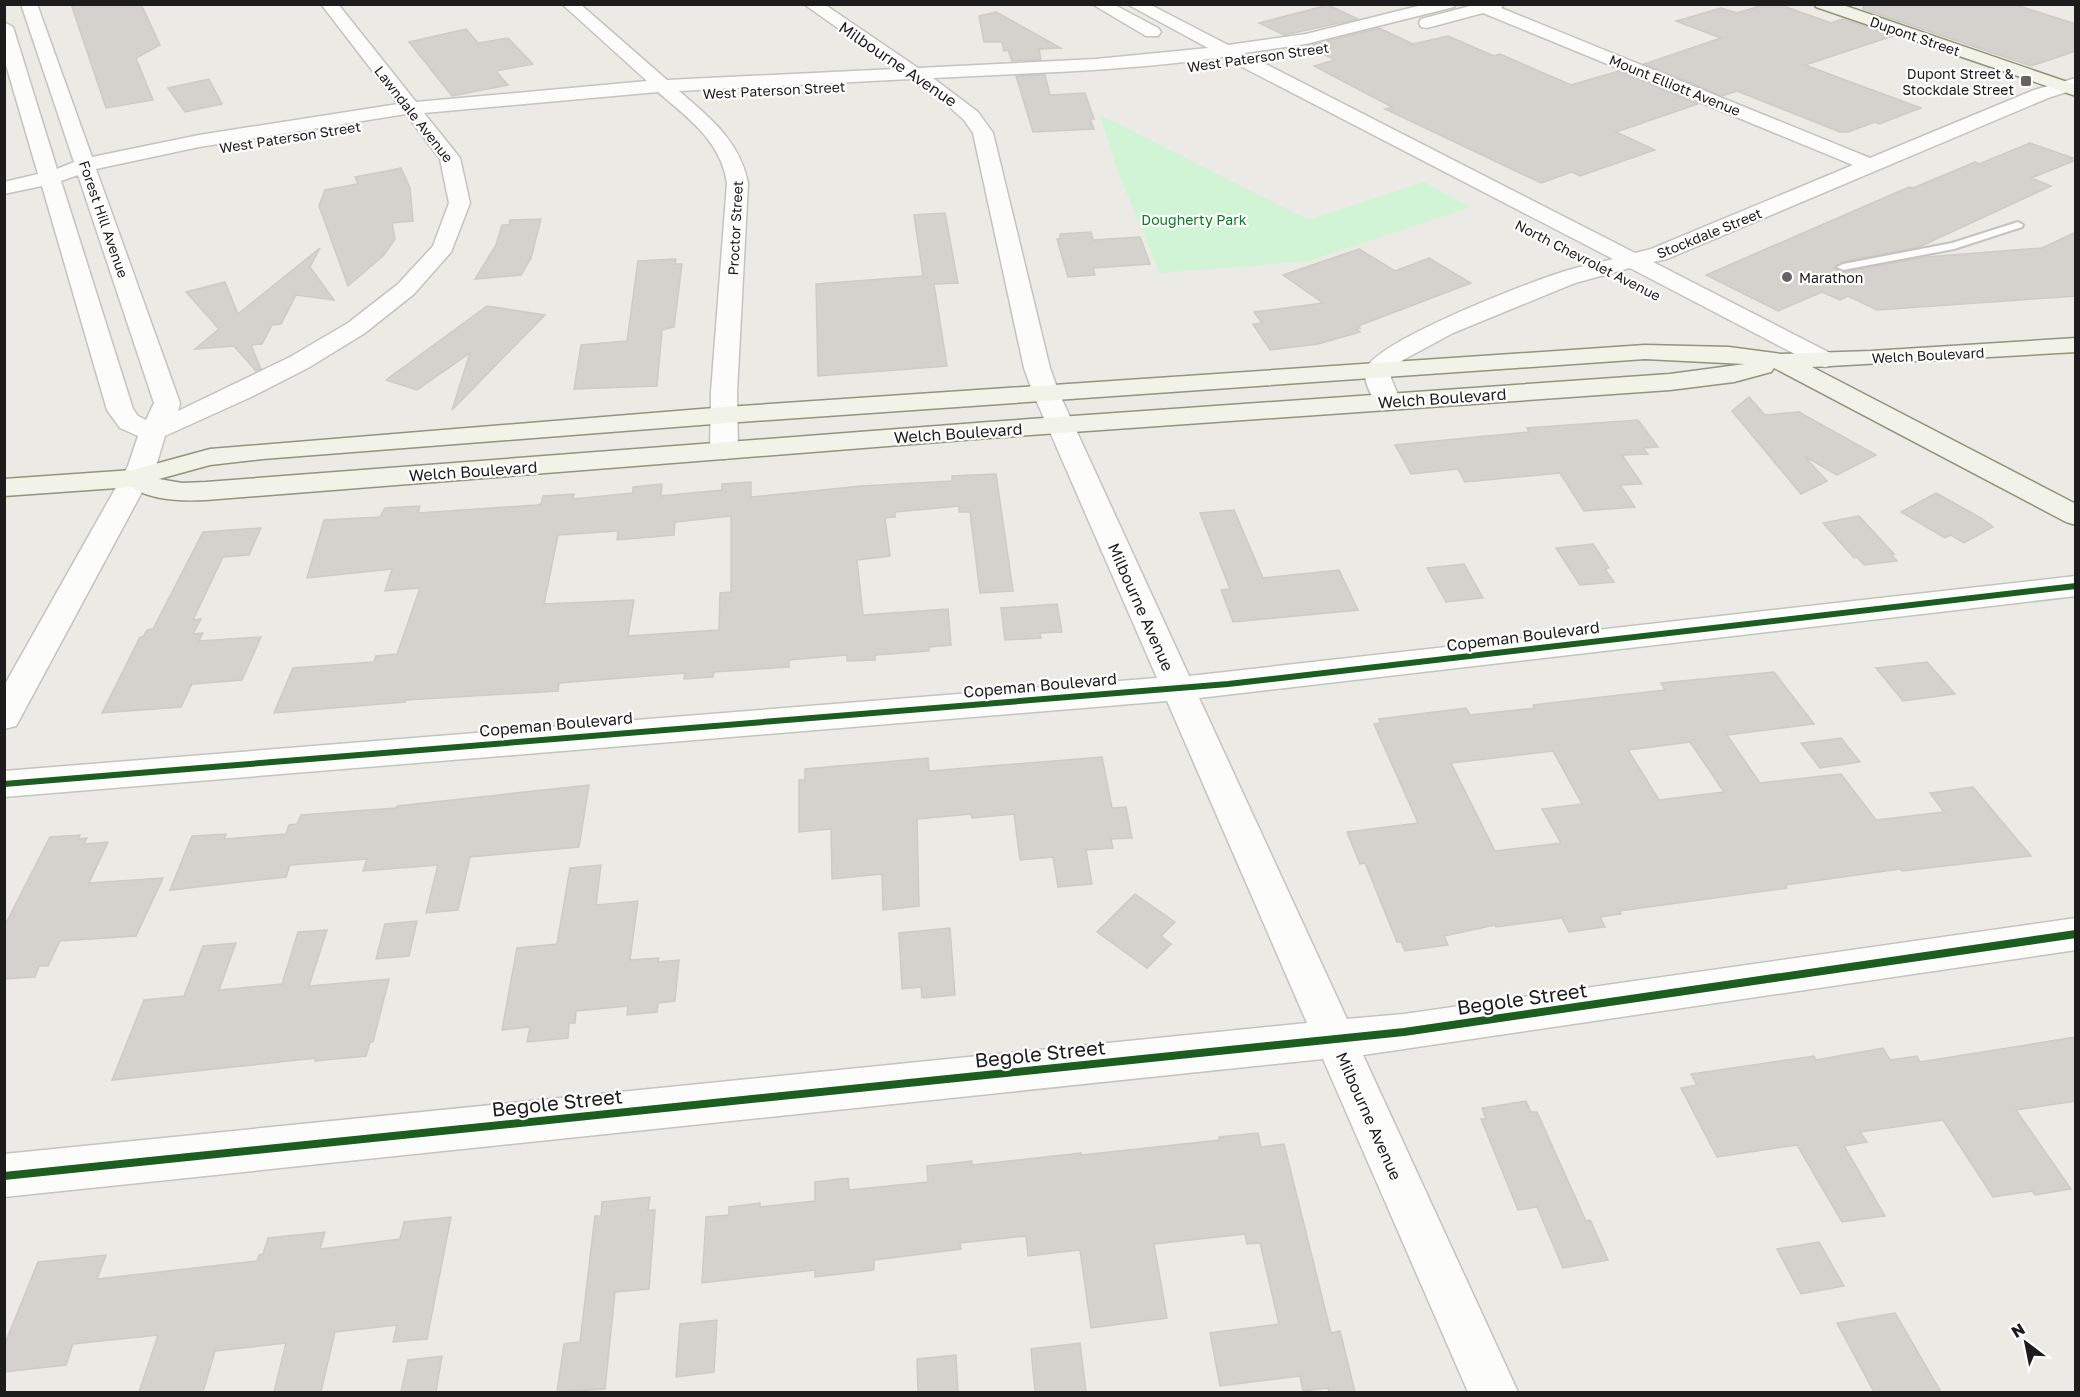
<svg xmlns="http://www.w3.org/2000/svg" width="2080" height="1397" viewBox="0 0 2080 1397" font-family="'Golos Text',sans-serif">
	<rect width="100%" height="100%" fill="#ebeae4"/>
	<path fill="#d0f4d5" d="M1100,115L1309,220L1424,182L1471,207L1308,261L1160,273L1117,169Z"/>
	<path fill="#d4d2cc" stroke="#cecbc5" stroke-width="1.5" fill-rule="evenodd" d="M71,4H141L160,45L136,58L153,100L106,108Z
		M1766,4H1778L1831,23L1843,19L1893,36L1805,65L1921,108L1879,124L1875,122L1848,132H1840L1737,91L1722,96L1644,64L1721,38L1676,21L1721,8L1737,13Z
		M1864,4H2013L2076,24V51L2031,66L1863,9Z
		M1328,5L1358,19L1284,35L1259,23Z
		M996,12L1061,48L1039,49L1041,60L1012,61L1008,50L1004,51L1002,42H984L979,16Z
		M1379,28L1413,44L1448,36L1494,56L1500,54L1571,85L1619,71L1698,104L1616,132L1655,150L1580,176L1572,172L1541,183L1385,109L1392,107L1314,66L1335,60L1307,46Z
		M466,29L478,43L508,38L533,64L496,71L508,85L452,96L409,42Z
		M1045,75L1050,95L1085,93L1094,119H1090L1094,129L1033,132L1016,76Z
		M209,79L222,104L185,112L168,88Z
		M2030,143L2073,158L2070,159L2074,161L2031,178L2051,186L1919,247L1843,262L1835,268L1843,272L1926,257L2042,248L2076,232V296L1877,310L1848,296L1840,300L1822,292L1778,311L1706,275L1909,187L1913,188L1975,162L1979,164Z
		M401,168L410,188L413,221L392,223L395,239L384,255L348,286L319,206L325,190L358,184L355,177Z
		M945,213L958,283L934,284L947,366L818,376L816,284L923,276L914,215Z
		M541,219L531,258L521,275L475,279L496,245L502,225H509L510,220Z
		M1091,232L1093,240L1140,237L1150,264L1093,268L1095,275L1068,277L1057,239H1060V234Z
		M320,248L310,267L334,300L296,295L281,324L272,325L262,344L251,345L261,369L256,371L234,346L195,349L219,329L186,292L225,282L238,314Z
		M1359,249L1395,271L1429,258L1471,283L1358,326L1360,328L1356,329L1360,332L1318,344L1270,350L1253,324L1262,323L1254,312L1323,303L1283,275Z
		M676,259L675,264H682L674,327L662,330L657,386L574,389L581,345L627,341L638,261Z
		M487,306L545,315L452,410L470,353L417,390L386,380Z
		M1749,397L1765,415L1799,412L1876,455L1837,475L1804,456L1827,481L1801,494L1732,411Z
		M1638,420L1658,447L1643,448L1648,454L1622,455L1642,484L1620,485L1635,507L1584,511L1560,473L1465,482L1458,469L1411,474L1395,445L1529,432L1527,428Z
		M996,474L1013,591L980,593L970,512H959V506L895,512V517L885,518L890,556L857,560L863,615L948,609L951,645L929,647V651L875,655V660L847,661V655L789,660V667L714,672L713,677L684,679L685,673L559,683L558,691L406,700L405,702L274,713L293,668L374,662L376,656L397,654L420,588L385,591L392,569L307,578L324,520L380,517L385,508L420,506L418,513L537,505L541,504L543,496L574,494L573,499L633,493V487L662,484L661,496L722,490V484L751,482V497L862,486L952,481V476ZM731,516V592L720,593L719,630L628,636L634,600L544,604L558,535L618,531L617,540L674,535L675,522Z
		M1936,493L1981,518L1993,527L1964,543L1951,535L1945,538L1901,512Z
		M1234,510L1263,578L1339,570L1358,610L1233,622L1221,590L1230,589L1200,513Z
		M1859,516L1894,554H1891L1897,561L1864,565L1857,557L1854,558L1823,523Z
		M261,528L249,555L223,557L193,620L201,619L193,634L203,633L199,641L261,637L242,680L192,684L181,707L102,713L140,637H143L147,630L153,629L203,532Z
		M1593,544L1609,568L1605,569L1614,582L1580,585L1556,548Z
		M1464,564L1483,598L1446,602L1427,568Z
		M1057,604L1062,632L1040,633L1041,638L1005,640L1001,608Z
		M1927,662L1955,694L1903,701L1876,668Z
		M1774,672L1814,724L1727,735L1760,783L1841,774L1876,820L1944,812L1930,793L1973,787L2031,856L1902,871L1900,869L1785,885L1787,888L1619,911L1621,914L1600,917L1605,927L1569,932L1562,918L1496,927L1495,925L1444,936L1448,945L1405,951L1401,942H1397L1365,863L1360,864L1347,832L1418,823L1374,724L1380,723L1379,719L1466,708L1470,715L1535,708L1533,705L1541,704L1665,690L1661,683ZM1690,742L1724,792L1659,800L1628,750ZM1553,751L1582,804L1542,809L1561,843L1495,851L1451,763Z
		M1841,738L1860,762L1820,768L1801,743Z
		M1102,757L1112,808L1126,807L1132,838L1111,839L1113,848L1086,850L1092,884L1058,887L1053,857L1020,860L1014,814L972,818L971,814L917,819L919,906L883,910L882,874L832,879L831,829L799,832V780H805V769L928,758L929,771Z
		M589,785L579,847L470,857L458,910L426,913L438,865L363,871L367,859L290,865L286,877L170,890L192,836L226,834L224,839L286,834L289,825L297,824L301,815L396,808L397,806Z
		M80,835L78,839L87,838L84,844L108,842L89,883L163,878L136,936L60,941L48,966H39L35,977L4,979V927L50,837Z
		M601,865L596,905L638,901L630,960L659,958L658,962L679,960L675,1001L658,1003L657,1012L627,1015L628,1006L576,1011L575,1023H569L568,1038L527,1042L530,1027L502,1030L517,948L557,944L570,868Z
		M1135,894L1175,922L1161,936L1171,944L1147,968L1097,932Z
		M417,921L409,956L376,959L385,924Z
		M950,928L955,995L922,998L921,987L902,989L899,933Z
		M327,930L309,986L389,979L373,1042H370L366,1056L315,1061L316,1058L112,1080L144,1000L184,996L203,946L236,943L219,990L282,984L298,932Z
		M2076,1037V1101L2016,1110L2071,1189L2035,1195L2032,1191L1993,1197L1943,1120L1860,1132L1867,1142L1844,1146L1885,1216L1842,1222L1797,1145L1717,1157L1681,1088L1697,1085L1691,1074L1814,1056L1816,1060L1883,1048L1890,1060L1917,1056L1920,1062Z
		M1526,1101L1531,1112H1537L1586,1221L1590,1220L1608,1260L1563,1268L1537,1207L1518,1210L1481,1119H1486L1482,1108Z
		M1258,1133L1261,1147L1284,1144L1331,1333L1340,1331L1355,1392H1329L1328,1388L1303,1391L1300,1376L1220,1386L1210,1333L1279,1324L1260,1243L1247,1244L1245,1234L1154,1244L1167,1318L1091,1328L1080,1250L1028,1256L1026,1236L960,1243L961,1249L874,1260V1270L815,1277V1270L702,1283L706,1217L729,1215V1207L760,1203V1207L815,1201V1182L848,1178L849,1190L928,1182L927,1166L972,1161V1165L1081,1153L1082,1155L1220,1140L1219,1137Z
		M650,1197L648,1210H655L649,1289L615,1292L605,1389L557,1392L564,1344L580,1342L595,1216H601L602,1202Z
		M451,1217L427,1339L393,1342L397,1325L335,1332L321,1392H274L286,1343L215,1351L203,1392H139L158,1335L73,1344L66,1365L4,1372V1346L38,1262L106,1255L97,1279L257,1261L259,1255L263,1254L268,1238L325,1232L320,1249L400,1239L404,1222Z
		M1819,1242L1844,1286L1801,1294L1777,1249Z
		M1895,1313L1941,1392H1874L1837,1323Z
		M717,1320L714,1372L676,1377L680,1324Z
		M1080,1343L1086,1392H1035L1031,1349Z
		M956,1355L958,1392H918L917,1359Z
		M442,1356L436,1392H401L408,1360Z"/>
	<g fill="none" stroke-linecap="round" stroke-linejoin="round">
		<defs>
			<path id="lane" d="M2018,222L2023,225L2022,227L1954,249L1843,270L1837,267L1843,264L1952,243Z"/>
			<path id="street" d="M21,4H37L92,157L199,135L398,104L321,4H338L416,102L647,81L562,4H580L667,80L895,69L804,4H824L918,68L1096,59L1208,48L1127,4H1149L1228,45L1306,34L1426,4H1456L1454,7L1306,44L1244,53L1635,253L1651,249L1853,165L1483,13L1427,28L1421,27L1419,23L1421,19L1470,6L1469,4H1504L1501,8L1870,158L2034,90L2076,78V89L2048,98L1667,259L1653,262L1834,355L1837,360L1834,365L1825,367L1816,365L1630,268L1575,283L1453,333L1403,360L1391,372V378L1401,402L1397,408L1388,410L1379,408C1373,399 1362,380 1366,369C1377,341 1525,284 1559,273C1576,267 1595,264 1613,259L1223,57C1127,71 1030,73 933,78L978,112L993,133L1050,368L1059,393L1189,676L2076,576V596L1199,698L1347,1019L1404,1014L2076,918V950L1363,1055L1518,1392H1468L1323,1059L4,1197V1154L1307,1023L1167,701L4,797V771L1157,678L1033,393L1024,368L973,133L964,120L946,104L910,79L679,91C709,117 740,141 748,183L737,392L738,451L734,457L724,459L714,457L710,451L711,392L727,183C721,141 688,118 658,92L424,113L460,158L470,203L451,252L414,294L365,333L308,368L251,397L165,436L156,466L21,717L16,726L4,729V686L128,466L138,436L120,428L107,410L42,186L4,194V182L38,174L4,58V22L13,27L57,169L74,162ZM406,114L440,159L449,203L433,246L398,284L348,323L290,357L178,411L180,403L96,169L199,147ZM78,175L154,403L146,420L138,416L133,409L61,181Z
				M1092,4H1113L1158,28L1161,32L1158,36H1146Z"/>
			<path id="secondary" d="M1814,4H1840L2076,85V96L1816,7Z
				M2076,338V352L1812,367L2076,504V525L2066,522L1774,368L1771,372L1734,382L1670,390L989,438L206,500C181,501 153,501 131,487L4,496V479L133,470L210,449L726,407L1645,345L1729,347L1781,354L1871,351ZM1645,359L1745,364L1670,374L989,422L206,482L182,483L159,479L210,465L263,459L726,423Z"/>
		</defs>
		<use href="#lane" stroke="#c3c3c0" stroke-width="4"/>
		<use href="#street" stroke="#c3c3c0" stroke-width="3"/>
		<use href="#secondary" stroke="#90957c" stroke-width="3"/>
		<use href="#lane" fill="#fcfcfb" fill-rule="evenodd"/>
		<use href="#street" fill="#fcfcfb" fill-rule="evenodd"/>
		<use href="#secondary" fill="#f1f2e8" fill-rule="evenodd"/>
		<defs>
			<path id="cycleway-far1" d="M4,784L1228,684L2076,586"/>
			<path id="cycleway" d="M4,1176L1404,1032L2076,934"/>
		</defs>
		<use href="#cycleway-far1" stroke="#fff" stroke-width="10"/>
		<use href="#cycleway" stroke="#fff" stroke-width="11"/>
		<use href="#cycleway-far1" stroke="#1b5e20" stroke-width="6"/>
		<use href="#cycleway" stroke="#1b5e20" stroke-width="8"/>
	</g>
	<g fill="#646462" stroke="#fff" stroke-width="2">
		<rect x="2020" y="75" width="12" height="12" rx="3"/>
		<circle cx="1787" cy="277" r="6"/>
	</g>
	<g text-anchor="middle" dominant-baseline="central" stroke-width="4.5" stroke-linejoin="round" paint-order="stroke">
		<g font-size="14" fill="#1c1c1c" stroke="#fff">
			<text transform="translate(1915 36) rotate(19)">Dupont Street</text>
			<text transform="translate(1258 57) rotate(-8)">West Paterson Street</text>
			<text transform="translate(1675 85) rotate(22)">Mount Elliott Avenue</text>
			<text transform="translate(774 90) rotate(-3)">West Paterson Street</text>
			<text transform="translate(414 114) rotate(52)">Lawndale Avenue</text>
			<text transform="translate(290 137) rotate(-9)">West Paterson Street</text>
			<text transform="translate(104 219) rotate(71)">Forest Hill Avenue</text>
			<text transform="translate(735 228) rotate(-87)">Proctor Street</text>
			<text transform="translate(1709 233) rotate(-22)">Stockdale Street</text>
			<text transform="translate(1588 260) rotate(27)">North Chevrolet Avenue</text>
			<text transform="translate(1928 355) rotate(-3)">Welch Boulevard</text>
		</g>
		<g font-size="14" fill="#1c1c1c" stroke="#fff" text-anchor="end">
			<text x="2014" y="73">Dupont Street &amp;<tspan x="2014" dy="16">Stockdale Street</tspan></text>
			<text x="1799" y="277" text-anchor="start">Marathon</text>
		</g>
		<g font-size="14" fill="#057f21" stroke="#fff">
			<text x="1194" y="219">Dougherty Park</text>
		</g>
		<g font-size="16" fill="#1c1c1c" stroke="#fff">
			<text transform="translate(898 64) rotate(34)">Milbourne Avenue</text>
			<text transform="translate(1442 398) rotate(-4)">Welch Boulevard</text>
			<text transform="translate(958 433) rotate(-4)">Welch Boulevard</text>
			<text transform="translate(473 471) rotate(-4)">Welch Boulevard</text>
			<text transform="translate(1141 607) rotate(66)">Milbourne Avenue</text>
			<text transform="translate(1523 636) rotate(-7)">Copeman Boulevard</text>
			<text transform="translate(1040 685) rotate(-5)">Copeman Boulevard</text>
			<text transform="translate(556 724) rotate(-5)">Copeman Boulevard</text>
			<text transform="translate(1369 1116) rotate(66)">Milbourne Avenue</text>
		</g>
		<g font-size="20" fill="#1c1c1c" stroke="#fff">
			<text transform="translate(1522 998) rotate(-8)">Begole Street</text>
			<text transform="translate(1040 1053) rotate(-6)">Begole Street</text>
			<text transform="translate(557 1102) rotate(-6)">Begole Street</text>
		</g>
	</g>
	<rect width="2080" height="1397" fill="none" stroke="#1c1c1c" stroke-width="12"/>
	<g transform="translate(2026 1343) rotate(328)" stroke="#ffffff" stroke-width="4.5" paint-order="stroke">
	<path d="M0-4.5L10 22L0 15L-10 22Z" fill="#1c1c1c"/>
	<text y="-9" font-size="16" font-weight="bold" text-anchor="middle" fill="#1c1c1c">N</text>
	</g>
</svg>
